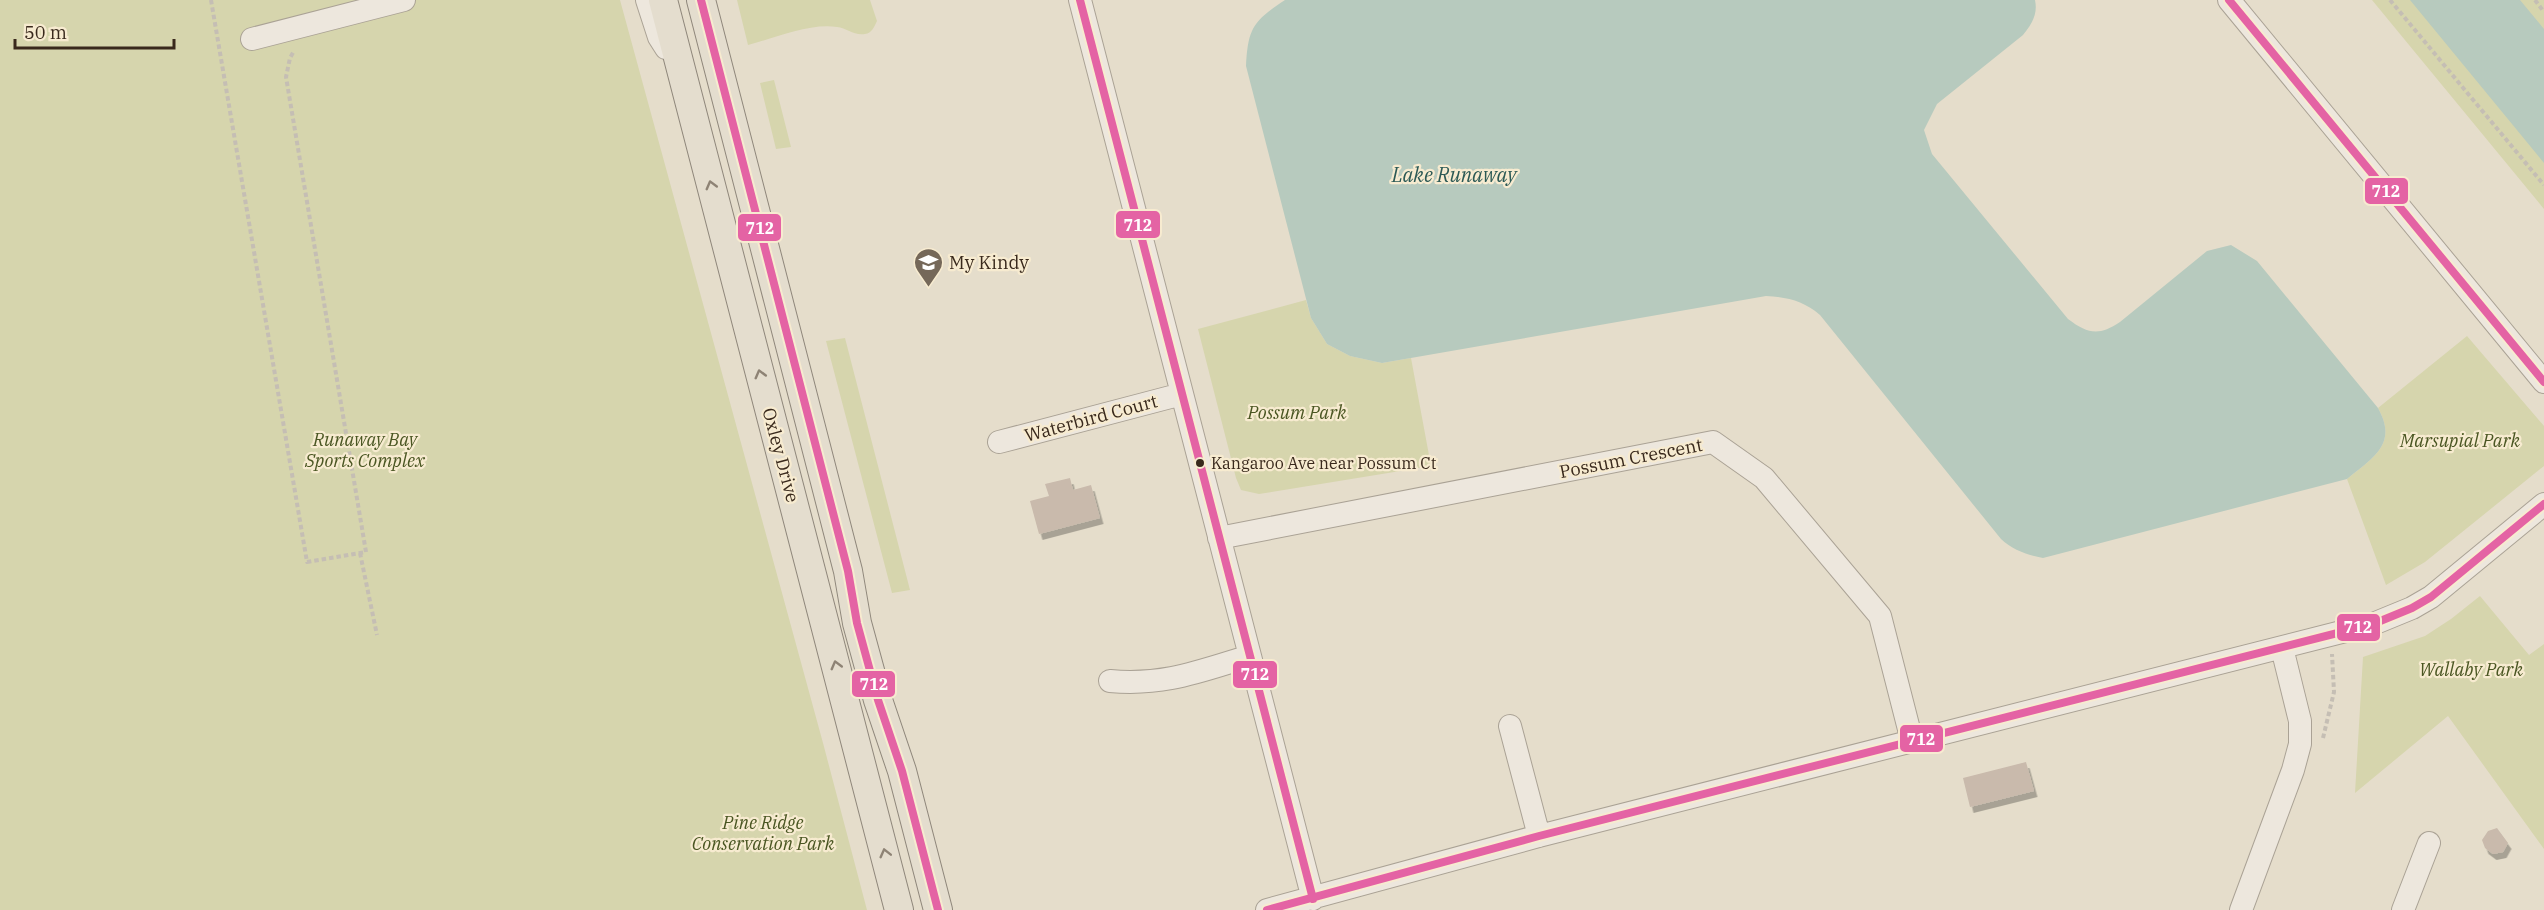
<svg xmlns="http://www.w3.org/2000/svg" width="2544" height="910" viewBox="0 0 2544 910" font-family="'IBM Plex Serif',serif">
	<defs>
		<filter id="shadow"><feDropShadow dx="3.5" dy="6" stdDeviation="0" flood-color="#0004"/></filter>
	</defs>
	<rect width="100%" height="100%" fill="#e5ddcb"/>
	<path fill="#d6d5ad" d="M0,0H620L823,743L867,910H0Z
		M737,0H870L877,21C874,27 872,33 865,34C854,36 847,28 837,27C809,23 775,38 748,45Z
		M2372,0H2544V209Z
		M774,80L791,147L776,149L760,83Z
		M1306,300L1311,318L1327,344L1350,356L1382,363L1411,358L1431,466L1259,494L1241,490L1236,478L1198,329Z
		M2467,336L2544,426V466L2425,562L2386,585L2347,479C2374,457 2398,444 2378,408Z
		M845,338L910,590L892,593L826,341Z
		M2480,596L2529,655L2544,644V849L2448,716L2355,793L2363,657L2425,636L2451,619Z"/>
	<path fill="#b7cabe" d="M1285,0H2035C2038,14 2032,24 2023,35L1937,104L1924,130L1932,154L2068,319C2088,334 2099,336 2120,322L2207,251L2231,245L2257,261L2378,408C2398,444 2374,457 2347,479L2043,558C2027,555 2013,550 2001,539L1820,315C1804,301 1787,297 1766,296L1382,363L1350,356L1327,344L1311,318L1246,66C1248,28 1253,21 1285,0Z
		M2410,0H2520L2544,29V163Z"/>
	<path fill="#c9baac" filter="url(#shadow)" d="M1070,478L1073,490L1091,485L1100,518L1039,534L1030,501L1049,496L1045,484Z
		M2026,762L2034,791L1970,807L1963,778Z
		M2497,828L2508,843L2503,852L2493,854L2485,848L2482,840L2488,831Z"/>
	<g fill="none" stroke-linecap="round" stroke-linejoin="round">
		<defs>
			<path id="minor" d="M647,0L659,37L666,48
				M1080,0L1313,899
				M2229,0L2544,382
				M252,39L404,0
				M999,442L1182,394
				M1219,538L1713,442L1764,478L1880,616L1912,741
				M1110,681C1164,686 1200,671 1250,656
				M1510,726L1539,836
				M1267,910L1539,836L2373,624L2412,608L2431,597L2544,504
				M2241,910L2293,770L2300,744V721L2282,648
				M2403,910L2429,843"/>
			<path id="major" d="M663,0L899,910
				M701,0L848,571L857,623L878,700L902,771L938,910"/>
		</defs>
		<use href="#minor" stroke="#aaa295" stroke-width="24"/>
		<use href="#major" stroke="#8f877b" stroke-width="30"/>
		<path stroke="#c5beb4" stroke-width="4" stroke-dasharray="4.5 3" stroke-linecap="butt" d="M211,0L307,562L366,552L286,77L290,58L294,51
			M2390,0L2544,185
			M2535,0L2544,12
			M360,553L377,635
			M2323,738L2334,692L2332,654"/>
		<use href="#minor" stroke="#ede7dd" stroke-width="22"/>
		<use href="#major" stroke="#e4ddce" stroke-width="28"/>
		<defs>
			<path id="bus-1" d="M701,0L848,571L857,623L878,700L902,771L938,910
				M1080,0L1313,899
				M2229,0L2544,382
				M1267,910L1539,836L2373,624L2412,608L2431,597L2544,504"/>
		</defs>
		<use href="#bus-1" stroke="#f7ebd0" stroke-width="12"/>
		<use href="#bus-1" stroke="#e463a4" stroke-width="8"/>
	</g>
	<defs><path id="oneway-chevron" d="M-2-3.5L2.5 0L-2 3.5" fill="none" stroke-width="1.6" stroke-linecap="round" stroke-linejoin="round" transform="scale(1.5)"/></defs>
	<g stroke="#8e8375">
		<use href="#oneway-chevron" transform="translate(711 185) rotate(-105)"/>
		<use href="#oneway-chevron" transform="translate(760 374) rotate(-105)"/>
		<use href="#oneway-chevron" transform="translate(836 665) rotate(-105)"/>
		<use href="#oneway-chevron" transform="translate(885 853) rotate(-104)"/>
	</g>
	<defs>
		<symbol id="school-pin" viewBox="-11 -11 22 30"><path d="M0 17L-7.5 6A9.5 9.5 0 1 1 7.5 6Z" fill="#756859" stroke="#f7ebd0"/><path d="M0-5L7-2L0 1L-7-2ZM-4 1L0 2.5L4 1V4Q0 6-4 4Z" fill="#fff"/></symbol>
	</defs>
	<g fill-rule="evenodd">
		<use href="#school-pin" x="912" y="246" width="33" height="45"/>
	</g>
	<circle fill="#39291c" stroke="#f7ebd0" stroke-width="2" cx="1200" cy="463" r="5"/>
	<g text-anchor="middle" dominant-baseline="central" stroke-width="4.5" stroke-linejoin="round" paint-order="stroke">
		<g font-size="16" fill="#39291c" stroke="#f7ebd0" text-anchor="start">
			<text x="1211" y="463">Kangaroo Ave near Possum Ct</text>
		</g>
		<g font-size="18" fill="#39291c" stroke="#f7ebd0" text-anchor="start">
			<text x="949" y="262">My Kindy</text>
		</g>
		<g font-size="18" font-style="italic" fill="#4a5622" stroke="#f7ebd0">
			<text x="1297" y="412">Possum Park</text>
			<text x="365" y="439">Runaway Bay<tspan x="365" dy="21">Sports Complex</tspan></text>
			<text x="2460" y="440">Marsupial Park</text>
			<text x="2471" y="669">Wallaby Park</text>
			<text x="763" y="822">Pine Ridge<tspan x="763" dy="21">Conservation Park</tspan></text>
		</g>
		<g font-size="18" fill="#39291c" stroke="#f7ebd0">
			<text transform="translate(1091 418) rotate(-15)">Waterbird Court</text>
			<text transform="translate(781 455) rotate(75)">Oxley Drive</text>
			<text transform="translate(1631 458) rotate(-11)">Possum Crescent</text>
		</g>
		<g font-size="20" font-style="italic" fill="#2b5955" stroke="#f7ebd0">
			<text x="1454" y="174">Lake Runaway</text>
		</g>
	</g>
	<g stroke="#f7ebd0" stroke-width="2">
		<rect x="2364" y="177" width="45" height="28" rx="6" fill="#e463a4"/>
		<rect x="1115" y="210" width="46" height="29" rx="6" fill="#e463a4"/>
		<rect x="737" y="213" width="45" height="29" rx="6" fill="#e463a4"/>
		<rect x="2336" y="613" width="45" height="29" rx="6" fill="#e463a4"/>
		<rect x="1232" y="660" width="46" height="29" rx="6" fill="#e463a4"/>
		<rect x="851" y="670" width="45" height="28" rx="6" fill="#e463a4"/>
		<rect x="1899" y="724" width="45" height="29" rx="6" fill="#e463a4"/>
	</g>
	<g font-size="16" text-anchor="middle" font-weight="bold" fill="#fff">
		<text x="2386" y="197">712</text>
		<text x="1138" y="231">712</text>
		<text x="760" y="234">712</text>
		<text x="2358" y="633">712</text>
		<text x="1255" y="680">712</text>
		<text x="874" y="690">712</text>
		<text x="1921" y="745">712</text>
	</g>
	<path d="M15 39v9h159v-9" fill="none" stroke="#39291c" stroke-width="3"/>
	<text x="24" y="39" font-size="18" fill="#39291c" stroke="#f7ebd0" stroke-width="4.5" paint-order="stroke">50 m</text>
</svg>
